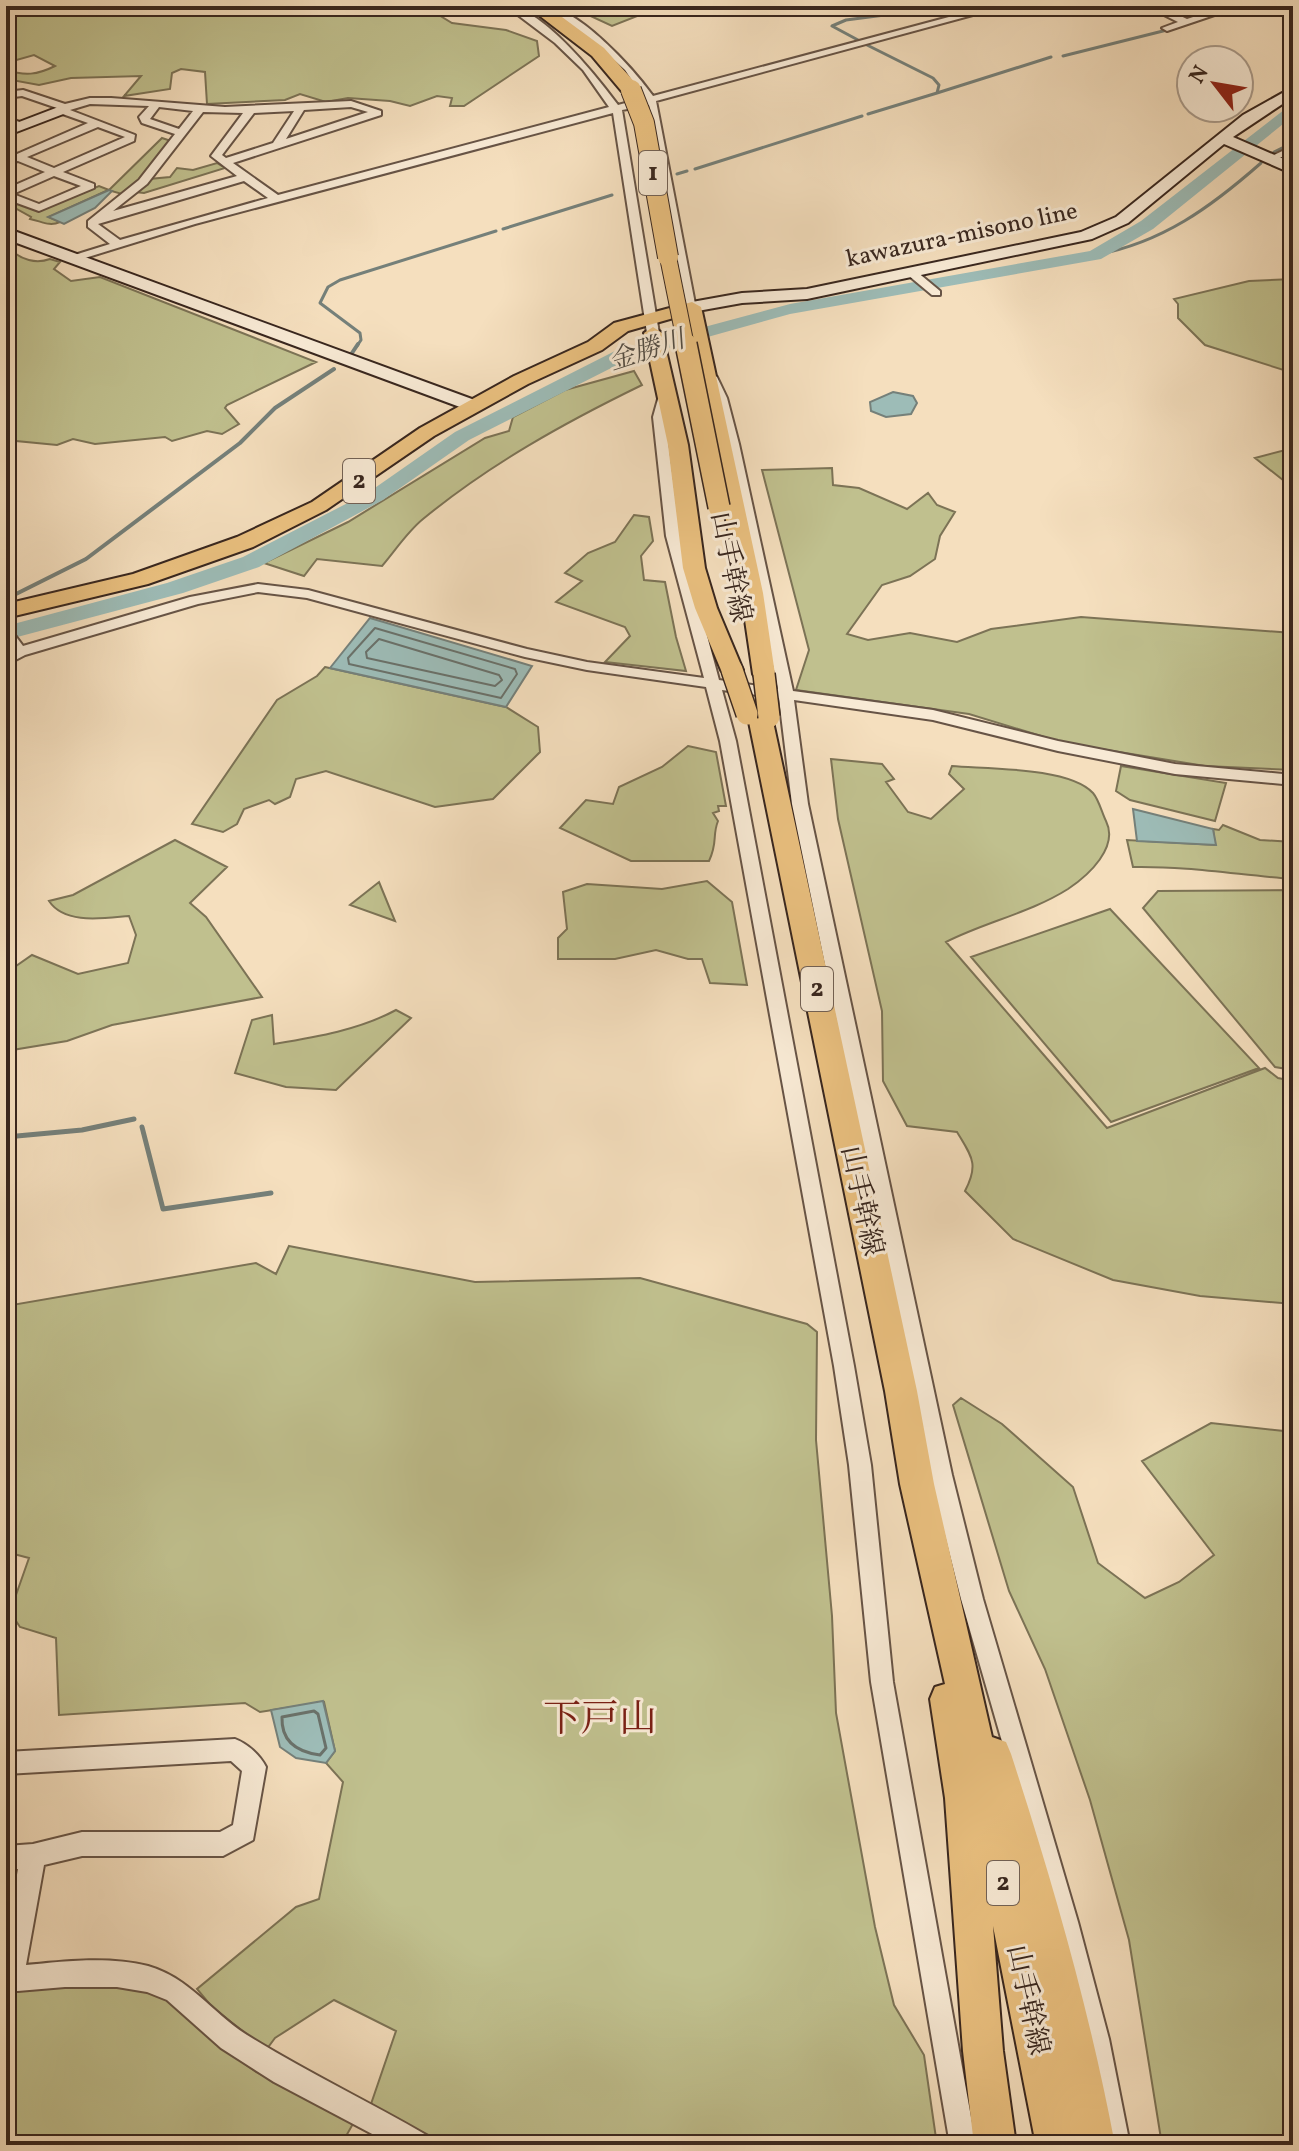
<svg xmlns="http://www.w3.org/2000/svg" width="1299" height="2151" viewBox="0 0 1299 2151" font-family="Vollkorn,'Noto Serif JP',serif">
	<rect width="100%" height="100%" fill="#f5dfbe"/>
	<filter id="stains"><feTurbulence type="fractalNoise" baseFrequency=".0025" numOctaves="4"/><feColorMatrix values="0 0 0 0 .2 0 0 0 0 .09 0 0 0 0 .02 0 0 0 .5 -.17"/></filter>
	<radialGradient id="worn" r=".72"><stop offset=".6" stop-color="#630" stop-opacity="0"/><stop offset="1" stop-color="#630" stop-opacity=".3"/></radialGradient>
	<path fill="#c0c08e" stroke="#7c7356" stroke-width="2" d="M6,6H424L452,23L506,30L537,41L539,56L464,106H450L452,98L437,96L410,106L390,101L348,98L326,102L300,94L285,100L207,104L205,72L181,69L172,73L170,89L124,96L141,76L71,78L39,85L6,79V70C25,76 37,75 55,66L34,55L6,63Z
		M569,6H836L829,13L773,14L660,7L612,26Z
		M162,138L171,141L138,181L122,194L108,190L49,217L60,222C49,227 41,221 30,219L31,217L6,203V198L39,211L99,186L109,190Z
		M217,163L225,168L144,193L135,192L149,179L170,177L177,168L193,170Z
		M6,240L10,242V249C21,260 36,264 50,259L60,262L54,269L71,281L100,277L316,362L227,405L225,408L239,424L222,434L207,431L172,441L165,437L95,444L73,439L57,445L6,440Z
		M1293,279V373L1205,345L1178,318V304L1174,299L1249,281Z
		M634,371L642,385C564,423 490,464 423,519C407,532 395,551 382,566L317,559L304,576L264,563L348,522L485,438L509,431L513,417L565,390Z
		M1293,448V488L1255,458Z
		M832,468L833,485L859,488L907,509L928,493L937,505L955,512L940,536L935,559L910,576L882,585L847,634L868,640L910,633L957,642L991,629L1081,617L1293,633V770L1205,766L1064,743L969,714L796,690L809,650L762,470Z
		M634,515L649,517L653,541L641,556L644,580L665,582L676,637L686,671L605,662L630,636L625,627L556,602L582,581L565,573L588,553L615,542Z
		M325,667L506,707L538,727L540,752L493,799L435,807L326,771L296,779L290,797L275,804L269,800L244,809L237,824L223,832L192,824L277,700L317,676Z
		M688,746L716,752L726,806H718L719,811L713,813L718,821C712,836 718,842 709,861H631L560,828L586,800L613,804L619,787L662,767Z
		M831,759L882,764L894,779L886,782L908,812L931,819L964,789L949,774L952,766C987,769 1069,767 1093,793C1099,800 1102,813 1106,821C1119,847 1089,875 1068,889C1030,913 985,922 946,942L1107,1128L1265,1068L1278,1078L1293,1081V1304L1200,1296L1113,1280L1013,1239L965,1191C979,1164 972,1157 957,1132L907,1126L883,1081L882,1011L838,819Z
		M1121,766L1226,783L1215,821L1130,800L1116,791Z
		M1223,825L1260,840L1293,842V879C1239,875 1188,866 1133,867L1127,840L1215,845L1213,829L1219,830Z
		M175,840L227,867L190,903L206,917L262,997L112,1025L67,1041L6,1051V973L32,955L78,974L128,963L136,935L129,916C104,918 65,925 49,901L73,895Z
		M707,881L732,902L747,985L710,983L702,959H688L656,950L615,959H558V938L567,929L563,892L587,884L662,889Z
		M379,882L395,921L350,905Z
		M1293,890V1070L1275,1067L1143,908L1158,891Z
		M1110,909L1259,1068L1111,1122L971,957Z
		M396,1010L411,1018L336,1090L286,1087L235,1073L252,1020L272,1015L274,1044C316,1037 359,1030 396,1010Z
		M289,1246L475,1282L640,1278L807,1324L817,1332L816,1440L832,1616L836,1713L875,1927L894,2005L924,2055L937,2145H442L371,2104L396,2031L334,2000L275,2038L266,2050L212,2007L197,1989L296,1907L319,1899L343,1782L326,1763L335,1751L324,1702L260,1712L245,1703L59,1715L56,1638L20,1627L10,1612L29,1558L6,1552V1306L256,1263L276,1274Z
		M961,1398L1002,1424L1073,1487L1098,1563L1145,1598L1179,1582L1214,1555L1142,1461L1211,1423L1293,1432V1830L1289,1839L1293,1861V2145H1162L1129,1940L1090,1800L1045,1669L1009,1591L953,1405Z
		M93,1982L150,1989L182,2007L214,2042L256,2072L354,2122L341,2145H6V1993L32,1987Z"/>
	<path fill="#9dbcb7" stroke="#75807a" stroke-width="2" d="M109,190L112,191L95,208L64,224L48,217Z
		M893,392L913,396L917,403L911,414L886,417L871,411L870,402Z
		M370,618L532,666L506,707L330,668Z
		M1133,809L1213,829L1216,845L1137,841Z
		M323,1701L335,1751L326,1763L296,1758L280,1747L271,1710Z"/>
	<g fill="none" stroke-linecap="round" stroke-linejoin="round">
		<path stroke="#6a716a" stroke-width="2" d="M375,628L515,669L517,674L501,698L349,664L348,658Z
			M379,639L499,675L502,680L495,686L367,658L366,652Z"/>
		<path stroke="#6a716a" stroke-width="3" d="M314,1711L318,1714L326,1748L320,1755C297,1752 281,1742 282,1717Z"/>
		<path stroke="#75807a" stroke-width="3" d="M905,9L906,6
			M858,40L832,26L846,20L900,13
			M867,45L933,78L939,85L937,93L868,114
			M1063,56L1167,30
			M937,93L1051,57
			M1274,152L1282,148
			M695,169L862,116
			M677,174L687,171
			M503,229L612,195
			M1095,255C1162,243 1211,207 1261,163
			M357,346L361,340L360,333L320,303L328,287L340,280L496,231"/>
		<path stroke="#75807a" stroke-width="4" d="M352,353L358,344
			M6,599L86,559L240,443L275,408L334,369"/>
		<path stroke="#75807a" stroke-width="5" d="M142,1127L163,1209L271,1193
			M6,1137L82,1130L134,1119"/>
		<path fill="#9dbcb7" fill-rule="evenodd" d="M1293,103V116L1153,229L1101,259L790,314L629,359L469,440L383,500L259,567L183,593L6,640V626L167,583L243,557L369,492L455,432L615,351L790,304L1090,251L1141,221Z"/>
		<defs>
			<path id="street" d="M506,6C541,6 598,78 618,105L644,98L625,70L598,45L543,6C577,6 634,69 653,96L990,6H1006L656,101L696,309L686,307L649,105L622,110L659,333L653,337L647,333L613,113L195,224L72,262L66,259L68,257L110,244L88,227V221L139,180L175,134L142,123L139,117L149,106L90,104L70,110L135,135L134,141L63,172L94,184V188L39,211L6,199V189L45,172L18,161L8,162L6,150L17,154L88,123L57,112V108L22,96L6,98V92L23,90L65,104L90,98H111L225,107L351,101L381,111V115L233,163L278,195L609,107L583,70L555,43ZM159,107L193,111L179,129L150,119ZM351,107L368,112L286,139L304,110ZM294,111L273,143L226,158L222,155L254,113ZM203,112L243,113L211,156L237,176L113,211L147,184ZM98,127L125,137L54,168L27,157ZM54,176L81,186L39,204L13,194ZM244,181L268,198L120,240L98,224Z
				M1146,6H1159L1187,19L1227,6H1241L1167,31L1162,28L1178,22Z
				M6,117L25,124L26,126L21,129L6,124Z
				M1293,146V153L1279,158L1274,155Z
				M908,271H916L940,291V295H932L908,275Z
				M711,373L717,377L727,398L739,444L793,691L933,710L1058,741L1175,764L1293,775V785L1175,774L1058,751L933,720L794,700L808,804L952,1475L983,1599L1078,1922L1109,2039L1130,2145H1104L1083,2039L1054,1922L961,1599L930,1475L792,804L779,698L722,690L736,741L854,1366L871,1465L893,1682L976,2145H950L871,1682L849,1465L834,1366L720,741L706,687L587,670L525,657L307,598L258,592L198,604L25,655L6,665V655L12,651L6,643V629L11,630L23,646L190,597L258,584L308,590L527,649L587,662L704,678L666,536L653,417L660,392L666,388L672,392L665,417L680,536L719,680L778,689L727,444L715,398L705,377Z
				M235,1739C248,1744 260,1755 266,1767L253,1840L223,1856H82L44,1865L26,1965C65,1961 109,1956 148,1966C190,1978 212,2013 247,2035C306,2072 368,2101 428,2136L432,2145H393L274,2082L221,2048L167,2000L147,1992L117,1987H65L6,1992V1937L18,1869L6,1870V1846L33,1844L82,1832H220L233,1825L242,1771L231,1761L6,1774V1752Z"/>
			<path id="secondary" d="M1293,87V97L1233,137L1293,163V174L1224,144L1128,223L1092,239L807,299L742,303L692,312L684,307L692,302L742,293L807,289L1081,232L1116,217L1243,115Z
				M61,106L66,107V113L6,136V127Z
				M6,228L480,402L483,406L474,411L468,410L6,239Z"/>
			<path id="primary" d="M692,302L701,307L763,593L775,674L772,679H756L753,674L741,593L684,315L628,331L602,350L528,384L434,436L326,510L253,547L148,584L6,618V604L133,574L237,537L312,502L420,428L514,376L588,342L614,323Z
				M653,327L662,333L688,445L705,568L717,608L743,670L740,675H724L721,670L695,608L683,568L668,445L644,333Z
				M760,710L768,712L772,717L917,1391L934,1484L992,1737L1006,1742L1011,1754C1053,1883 1090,2012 1115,2145H1036L993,1926L1003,2051L1016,2145H974L963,2051L945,1798L930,1699L935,1687L945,1684L900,1484L885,1391L748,717L752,712Z"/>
			<path id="highway" d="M527,6H547L604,48L638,86L640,90L638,94H624L592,56Z"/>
		</defs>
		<use href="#street" stroke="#675446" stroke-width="4"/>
		<use href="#secondary" stroke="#38261e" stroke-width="4"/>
		<use href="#primary" stroke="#38261e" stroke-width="4"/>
		<use href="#highway" stroke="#38261e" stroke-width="4"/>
		<use href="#street" fill="#f8ead5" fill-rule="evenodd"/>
		<use href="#secondary" fill="#f8ead5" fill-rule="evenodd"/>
		<use href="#primary" fill="#eac07f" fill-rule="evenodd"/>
		<use href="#highway" fill="#eac07f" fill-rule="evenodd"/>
		<defs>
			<path id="primary-bridge-far1" d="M668,257L686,346"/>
			<path id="primary-bridge" d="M686,344L719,507
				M732,670L747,714
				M764,674L769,717"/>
			<path id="highway-bridge" d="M631,90L644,123L668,257"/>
		</defs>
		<use href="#primary-bridge-far1" stroke="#38261e" stroke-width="18" stroke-linecap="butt"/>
		<use href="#primary-bridge" stroke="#38261e" stroke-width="24" stroke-linecap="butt"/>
		<use href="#highway-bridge" stroke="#38261e" stroke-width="22" stroke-linecap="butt"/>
		<use href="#primary-bridge-far1" stroke="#eac07f" stroke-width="16"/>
		<use href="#primary-bridge" stroke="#eac07f" stroke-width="21"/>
		<use href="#highway-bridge" stroke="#eac07f" stroke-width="20"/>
	</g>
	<g text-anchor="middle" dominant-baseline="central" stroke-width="6" stroke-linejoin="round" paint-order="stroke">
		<g font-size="24" fill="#38261e" stroke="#f8ead5">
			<text transform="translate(962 236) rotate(-12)">kawazura-misono line</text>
		</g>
		<g fill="#f8ead5" stroke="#726155" stroke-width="2">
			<rect x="639" y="151" width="28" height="44" rx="6"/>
			<rect x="343" y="459" width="32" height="44" rx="6"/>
			<rect x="801" y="967" width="32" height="44" rx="6"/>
			<rect x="987" y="1861" width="32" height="44" rx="6"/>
		</g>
		<g font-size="26" font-weight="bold" fill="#38261e">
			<text x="653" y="173">1</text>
			<text x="359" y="481">2</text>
			<text x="817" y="989">2</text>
			<text x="1003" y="1883">2</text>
		</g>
		<g font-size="26" font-style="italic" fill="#514c44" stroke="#f8ead5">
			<text transform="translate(647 351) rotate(-18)">金勝川</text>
		</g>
		<g font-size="28" fill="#38261e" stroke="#f8ead5">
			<text transform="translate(730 567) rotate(79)">山手幹線</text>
			<text transform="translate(861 1201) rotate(78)">山手幹線</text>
			<text transform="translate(1027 2000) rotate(78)">山手幹線</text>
		</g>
		<g font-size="38" fill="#7a1f14" stroke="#f8ead5">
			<text x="600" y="1721">下戸山</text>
		</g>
	</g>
	<rect width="1299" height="2151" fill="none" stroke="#f5dfbe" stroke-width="32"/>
	<rect x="8" y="8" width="1283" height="2135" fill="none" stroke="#38261e" stroke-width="4"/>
	<rect x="16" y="16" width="1267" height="2119" fill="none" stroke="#38261e" stroke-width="2"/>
	<g transform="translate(1215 84) rotate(301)"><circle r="38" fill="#f8ead5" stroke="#ab9c8c" stroke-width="2"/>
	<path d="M0-6L14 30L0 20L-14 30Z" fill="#8f2418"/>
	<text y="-12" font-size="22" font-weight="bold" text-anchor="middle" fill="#38261e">N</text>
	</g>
	<rect width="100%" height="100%" filter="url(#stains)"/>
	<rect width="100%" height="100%" fill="url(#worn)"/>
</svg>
